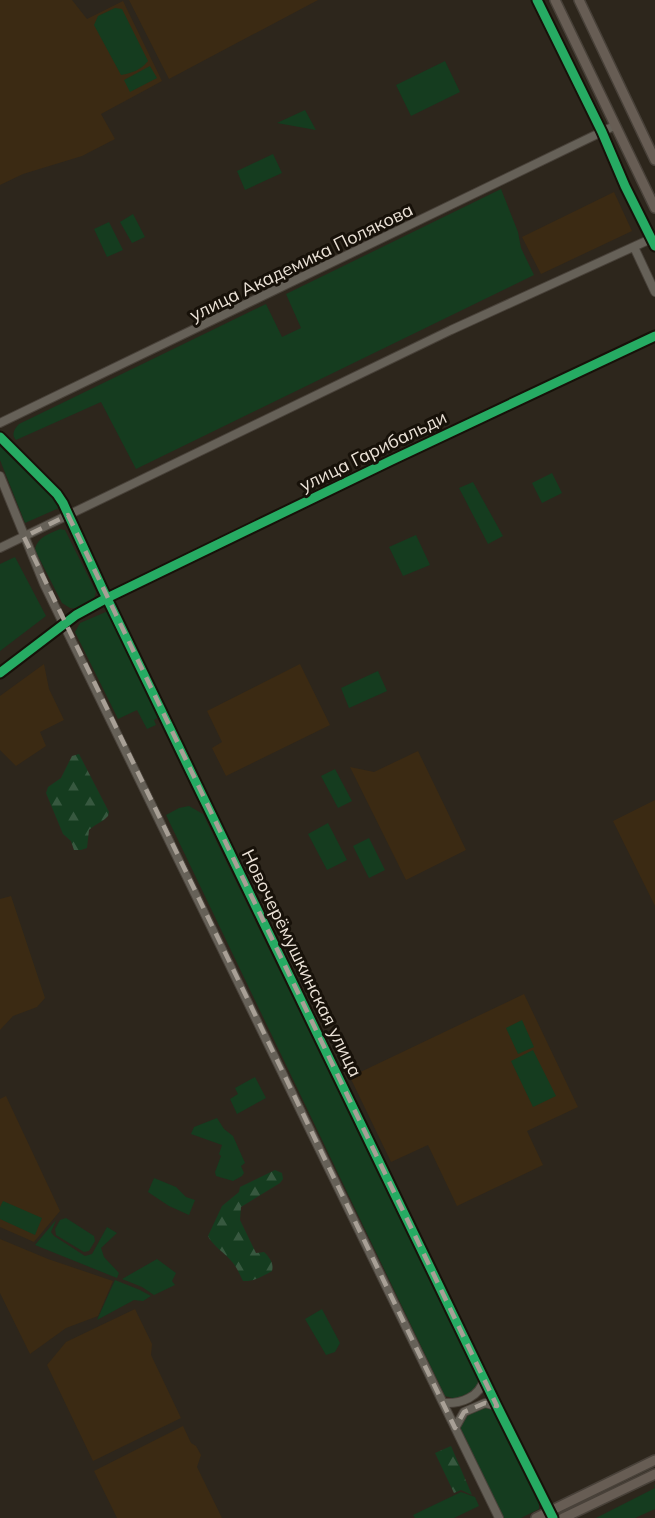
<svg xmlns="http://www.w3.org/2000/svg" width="655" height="1518" viewBox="0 0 655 1518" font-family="Mulish,sans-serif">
	<defs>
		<pattern id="forest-firs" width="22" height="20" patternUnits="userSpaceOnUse" patternTransform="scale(1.5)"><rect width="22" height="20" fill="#153c1f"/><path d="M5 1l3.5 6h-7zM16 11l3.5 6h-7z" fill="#37583f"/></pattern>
	</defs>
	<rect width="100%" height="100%" fill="#2d261c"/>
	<path fill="#3b2a13" d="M0,0H72L87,19L123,1L162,81L101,114L115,139L82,156L23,174L0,185Z
		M129,0H318L169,79Z
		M614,192L632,231L541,274L522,237Z
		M44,664L49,689L64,720L40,732L46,746L16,766L0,750V696Z
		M300,664L330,725L226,776L212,748L222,742L207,711Z
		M418,751L466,850L406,880L350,767L374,772Z
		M655,800V906L613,821Z
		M11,896L45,998L37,1007L13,1016L0,1030V899Z
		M524,994L578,1107L527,1131L543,1165L457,1206L428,1145L391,1162L350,1077Z
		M6,1096L60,1211L34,1242L0,1227V1099Z
		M0,1239L48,1259L113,1281L98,1316L66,1328L30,1354L0,1293Z
		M135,1309L152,1344L151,1355L181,1418L93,1461L47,1365L66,1342Z
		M183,1426L191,1443L196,1446L201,1455L197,1467L222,1518H117L94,1471Z"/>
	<path fill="#153c1f" d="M115,8L122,9L148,61C141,70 132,73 121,75L94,25L98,16Z
		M445,61L460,92L411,116L396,85Z
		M150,66L157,78L130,92L124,80Z
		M305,110L316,130L277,123Z
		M273,154L282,173L245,190L237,171Z
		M501,189L518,232L521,248L534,275L136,469L101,402L16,440C11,435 14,429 19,424L266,304L282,337L301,328L286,294Z
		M133,214L145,237L132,243L120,222Z
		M109,222L123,250L107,257L94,229Z
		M0,442L53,498L59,508L25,523L0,460Z
		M552,473L562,493L542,503L532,483Z
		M473,482L503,536L488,544L459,488Z
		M60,529L65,530L96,592L94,599L79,609L70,608L62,603L35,550C37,537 49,534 60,529Z
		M416,535L430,565L403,576L389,547Z
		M15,557L46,616L0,651V564Z
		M108,611L161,716L154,720L156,725L147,729L137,710L118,719L75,632L80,623Z
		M378,671L387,691L349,708L341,688Z
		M335,769L352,801L338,808L321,776Z
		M189,806L203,814L479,1379C478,1391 466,1394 456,1399L445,1396L166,815L179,808Z
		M328,823L347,860L327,870L308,834Z
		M369,838L385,870L369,878L353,846Z
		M522,1020L534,1047L518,1054L506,1028Z
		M533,1050L556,1096L533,1107L511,1061Z
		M255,1077L266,1098L237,1114L230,1099L238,1094L235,1088Z
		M217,1118L224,1129L233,1136L245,1163L241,1166L244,1173L242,1176L233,1181L216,1176L215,1172L221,1156L219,1154L222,1145L191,1134L194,1127Z
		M154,1178L176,1187L186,1197L195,1200L189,1215L169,1206L148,1192Z
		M3,1201L42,1218L35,1235L0,1219V1207Z
		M66,1218L94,1236L95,1241L89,1251L84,1252L56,1235L55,1229L60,1220Z
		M56,1220L51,1232L54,1236L85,1256L92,1254L107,1227L117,1233L101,1248L104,1257L119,1273L117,1278L35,1245Z
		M157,1259L176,1273L172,1281L175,1285L154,1295L142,1287L122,1279Z
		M115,1280L140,1290L151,1296L143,1301L134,1300L97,1320Z
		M322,1309L340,1343L335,1352L326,1355L305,1319Z
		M486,1406L495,1412L539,1501V1509L521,1518H504L503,1516L460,1427L468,1414Z
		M654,1485H655V1509L635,1518H596L655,1488Z
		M461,1492L475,1497L479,1506L454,1518H415L413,1515Z"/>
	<path fill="url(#forest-firs)" d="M79,754L109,812L108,816C103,822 95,824 89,830L87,848L81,850H74L71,841L63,834L46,793L48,787L61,778L72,756Z
		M275,1170L282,1173L283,1179L280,1183L241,1207L240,1220L256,1253L264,1252C270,1258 274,1263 272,1271C263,1276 253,1282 243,1281C240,1275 237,1268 233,1263C226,1254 211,1244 208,1236L222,1206L239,1192L240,1187Z
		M451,1446L472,1495L461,1490L454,1493L435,1453Z"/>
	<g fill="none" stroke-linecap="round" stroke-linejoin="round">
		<defs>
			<path id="minor" d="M634,247L655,292
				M0,423L614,126
				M0,437L57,494L63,503L102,588L497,1406L553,1518
				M0,476L44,584L499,1518
				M0,548L451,330L655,237
				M0,673L76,615L107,598L392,460L655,336
				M444,1403C461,1404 480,1397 484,1379
				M455,1428L464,1412L485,1403L497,1406"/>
			<path id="major" d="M555,0L655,208
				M579,0L655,160
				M536,1518L655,1460
				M563,1518L655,1474"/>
		</defs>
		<use href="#minor" stroke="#484139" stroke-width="10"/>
		<use href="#major" stroke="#484139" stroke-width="12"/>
		<use href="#minor" stroke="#666158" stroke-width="8"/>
		<use href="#major" stroke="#675d54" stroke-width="9"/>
		<defs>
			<path id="cycleway" d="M537,0L602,132L625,186L655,246
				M0,437L57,494L63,503L102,588L497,1406L553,1518
				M0,673L76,615L107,598L392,460L655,336"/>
		</defs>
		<use href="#cycleway" stroke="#171109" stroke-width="13"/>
		<use href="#cycleway" stroke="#26ab63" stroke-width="9"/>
	</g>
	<path fill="none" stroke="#a8a096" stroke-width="4.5" stroke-dasharray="12 8" stroke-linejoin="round" d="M68,515L497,1406L485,1403L464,1412L455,1428L24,537Z"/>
	<g text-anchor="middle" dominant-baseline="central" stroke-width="6" stroke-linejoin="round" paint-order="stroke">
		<g font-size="18" fill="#ebe2d7" stroke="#171109">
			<text transform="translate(301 262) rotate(-26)">улица Академика Полякова</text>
			<text transform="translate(373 451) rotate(-26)">улица Гарибальди</text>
			<text transform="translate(302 963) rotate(64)">Новочерёмушкинская улица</text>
		</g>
	</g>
</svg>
